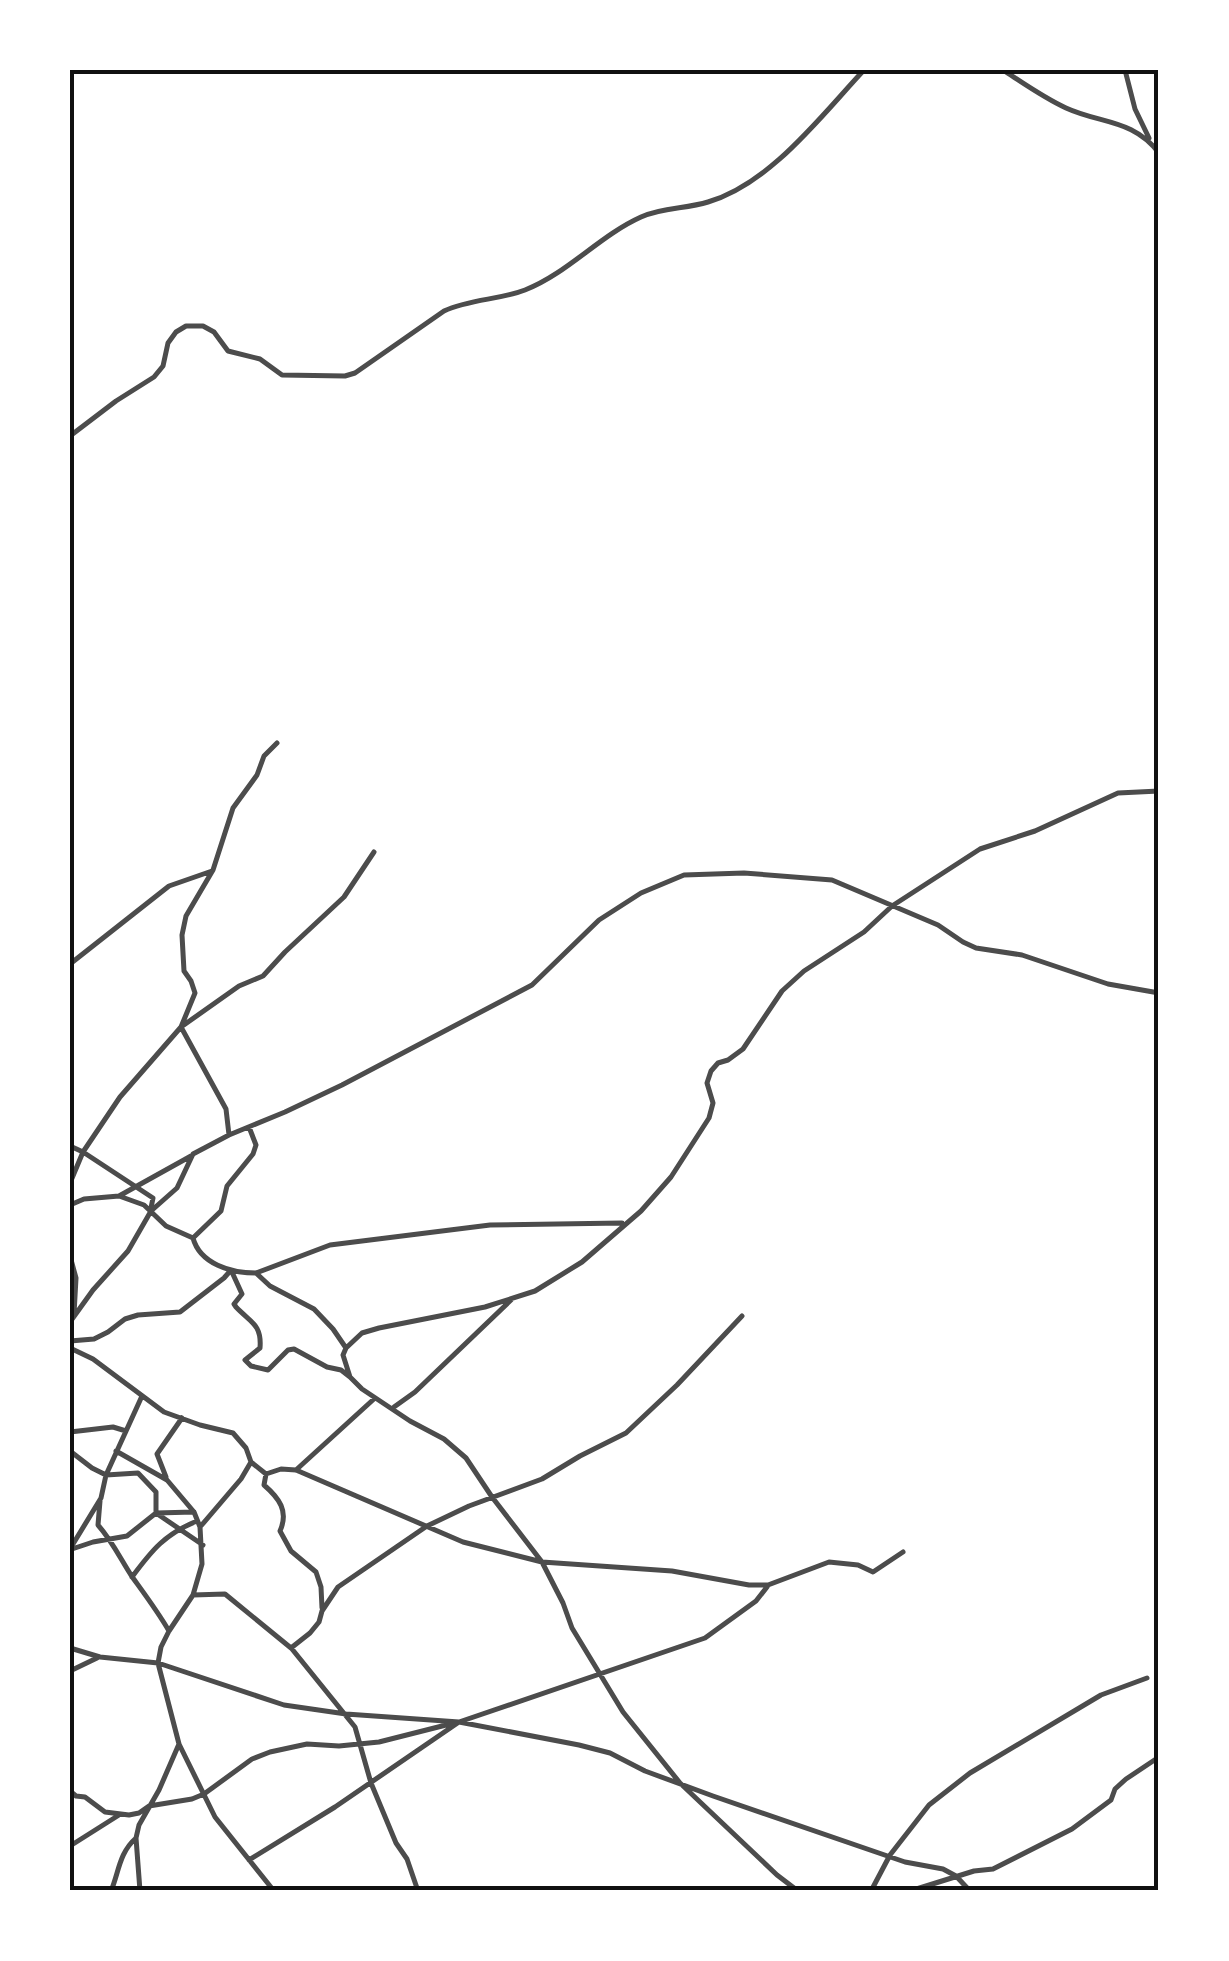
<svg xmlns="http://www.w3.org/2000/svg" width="1229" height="1961" viewBox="0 0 1229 1961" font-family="Helvetica,sans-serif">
	<rect width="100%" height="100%" fill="#fff"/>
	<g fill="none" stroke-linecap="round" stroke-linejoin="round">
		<path stroke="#4c4c4c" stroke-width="5" d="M1003,70C1023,83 1044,98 1066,108C1101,124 1133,119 1159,153
			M1125,70L1135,109L1149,138
			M70,436L116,401L154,377L163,366L168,343L176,332L186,326H203L214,332L228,351L260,359L282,375L345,376L355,373L444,311C470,299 499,300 525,290C568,273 599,236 641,217C662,207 686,209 708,202C771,183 820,117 864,70
			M70,964L169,886L212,871
			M229,1135L226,1109L181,1027L239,986L263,976L285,952L344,897L374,852
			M70,1146L83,1152L153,1198L151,1208
			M70,1183L83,1152L120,1097L181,1027L195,993L191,981L184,971L182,935L186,916L213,870L233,808L257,775L264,756L277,743
			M119,1196L191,1156
			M70,1205L84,1199L119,1196L144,1205L166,1226L193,1238C200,1264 231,1273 256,1273L330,1245L490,1225L622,1223
			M193,1238L221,1211L227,1186L253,1154L256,1145L249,1127
			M70,1256L76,1278L74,1314
			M231,1270L242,1294L234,1304L236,1307C250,1322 262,1324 260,1348L245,1360L251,1366L268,1370L288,1350L294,1349L327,1367L341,1370L350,1377
			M256,1273L270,1286L314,1309L333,1329L346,1348L343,1355L350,1377L362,1389L410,1421L444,1439L466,1458L492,1497L542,1562L563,1603L572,1628L623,1712L680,1783L777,1875L798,1891
			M70,1322L93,1290L128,1251L151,1211L177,1188L193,1154L229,1135L285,1112L342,1085L532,985L599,920L641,893L684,875L744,873L832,880L938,925L963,942L976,948L1022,955L1108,984L1159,993
			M70,1341L94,1339L108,1332L125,1319L138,1315L180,1312L224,1278L231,1270
			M70,1348L93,1359L164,1412L200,1425L233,1433L246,1448L251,1462
			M346,1348L362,1333L379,1328L485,1307L535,1291L582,1262L641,1211L671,1177L709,1118L713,1103L707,1083L711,1071L718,1063L728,1060L743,1049L782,991L804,971L864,932L892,906L980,849L1035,831L1118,793L1159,791
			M394,1407L415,1392L511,1300
			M70,1432L113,1427L126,1431
			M70,1451L92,1468L106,1475L138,1473L156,1492V1513L203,1545
			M116,1451L167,1480L194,1512L200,1527L202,1564L193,1595L169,1631L161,1647L158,1663L179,1744L215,1817L274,1891
			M296,1470L375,1398
			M266,1474L264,1485C279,1498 289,1511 280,1531L291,1551L316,1572L321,1587L322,1608
			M166,1477L157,1454L182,1418
			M100,1501L98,1525C113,1542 121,1560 133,1578C146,1596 158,1612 169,1631
			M200,1527L241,1479L251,1462L266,1474L281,1469L296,1470L463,1542L542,1562L672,1571L749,1585H768L829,1562L858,1565L873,1572L903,1552
			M70,1549L101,1498L106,1475L142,1396
			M72,1549L93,1542L127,1536L156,1513L194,1512
			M132,1577C152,1550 165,1534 197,1521
			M193,1595L225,1594L291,1648L310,1633L319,1622L322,1611L338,1587L427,1526L469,1506L542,1479L580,1456L626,1433L677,1385L742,1316
			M70,1648L100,1657L158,1663L284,1705L346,1714L459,1722L579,1745L610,1753L645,1771L713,1796L905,1862L943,1869L956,1876L970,1891
			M292,1649L355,1727L371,1783L396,1843L407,1859L418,1891
			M70,1671L97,1658
			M70,1791L76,1796L85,1797L105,1812L129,1815L139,1813L149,1806L192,1799L204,1794L252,1759L270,1752L307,1744L339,1746L379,1742L454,1723
			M70,1846L119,1815
			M249,1860L335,1807L459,1722L705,1638L756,1601L767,1587
			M111,1891C119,1872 119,1853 136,1838
			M140,1891L136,1838L139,1825L159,1790L179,1744
			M871,1891L890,1855L929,1805L970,1773L1101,1695L1147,1678
			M910,1891L974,1871L993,1869L1072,1829L1111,1800L1115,1789L1126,1779L1159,1757"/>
	</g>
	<rect width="1229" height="1961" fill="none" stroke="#ffffff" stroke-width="145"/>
	<rect x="72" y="72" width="1084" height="1816" fill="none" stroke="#111" stroke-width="4"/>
</svg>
